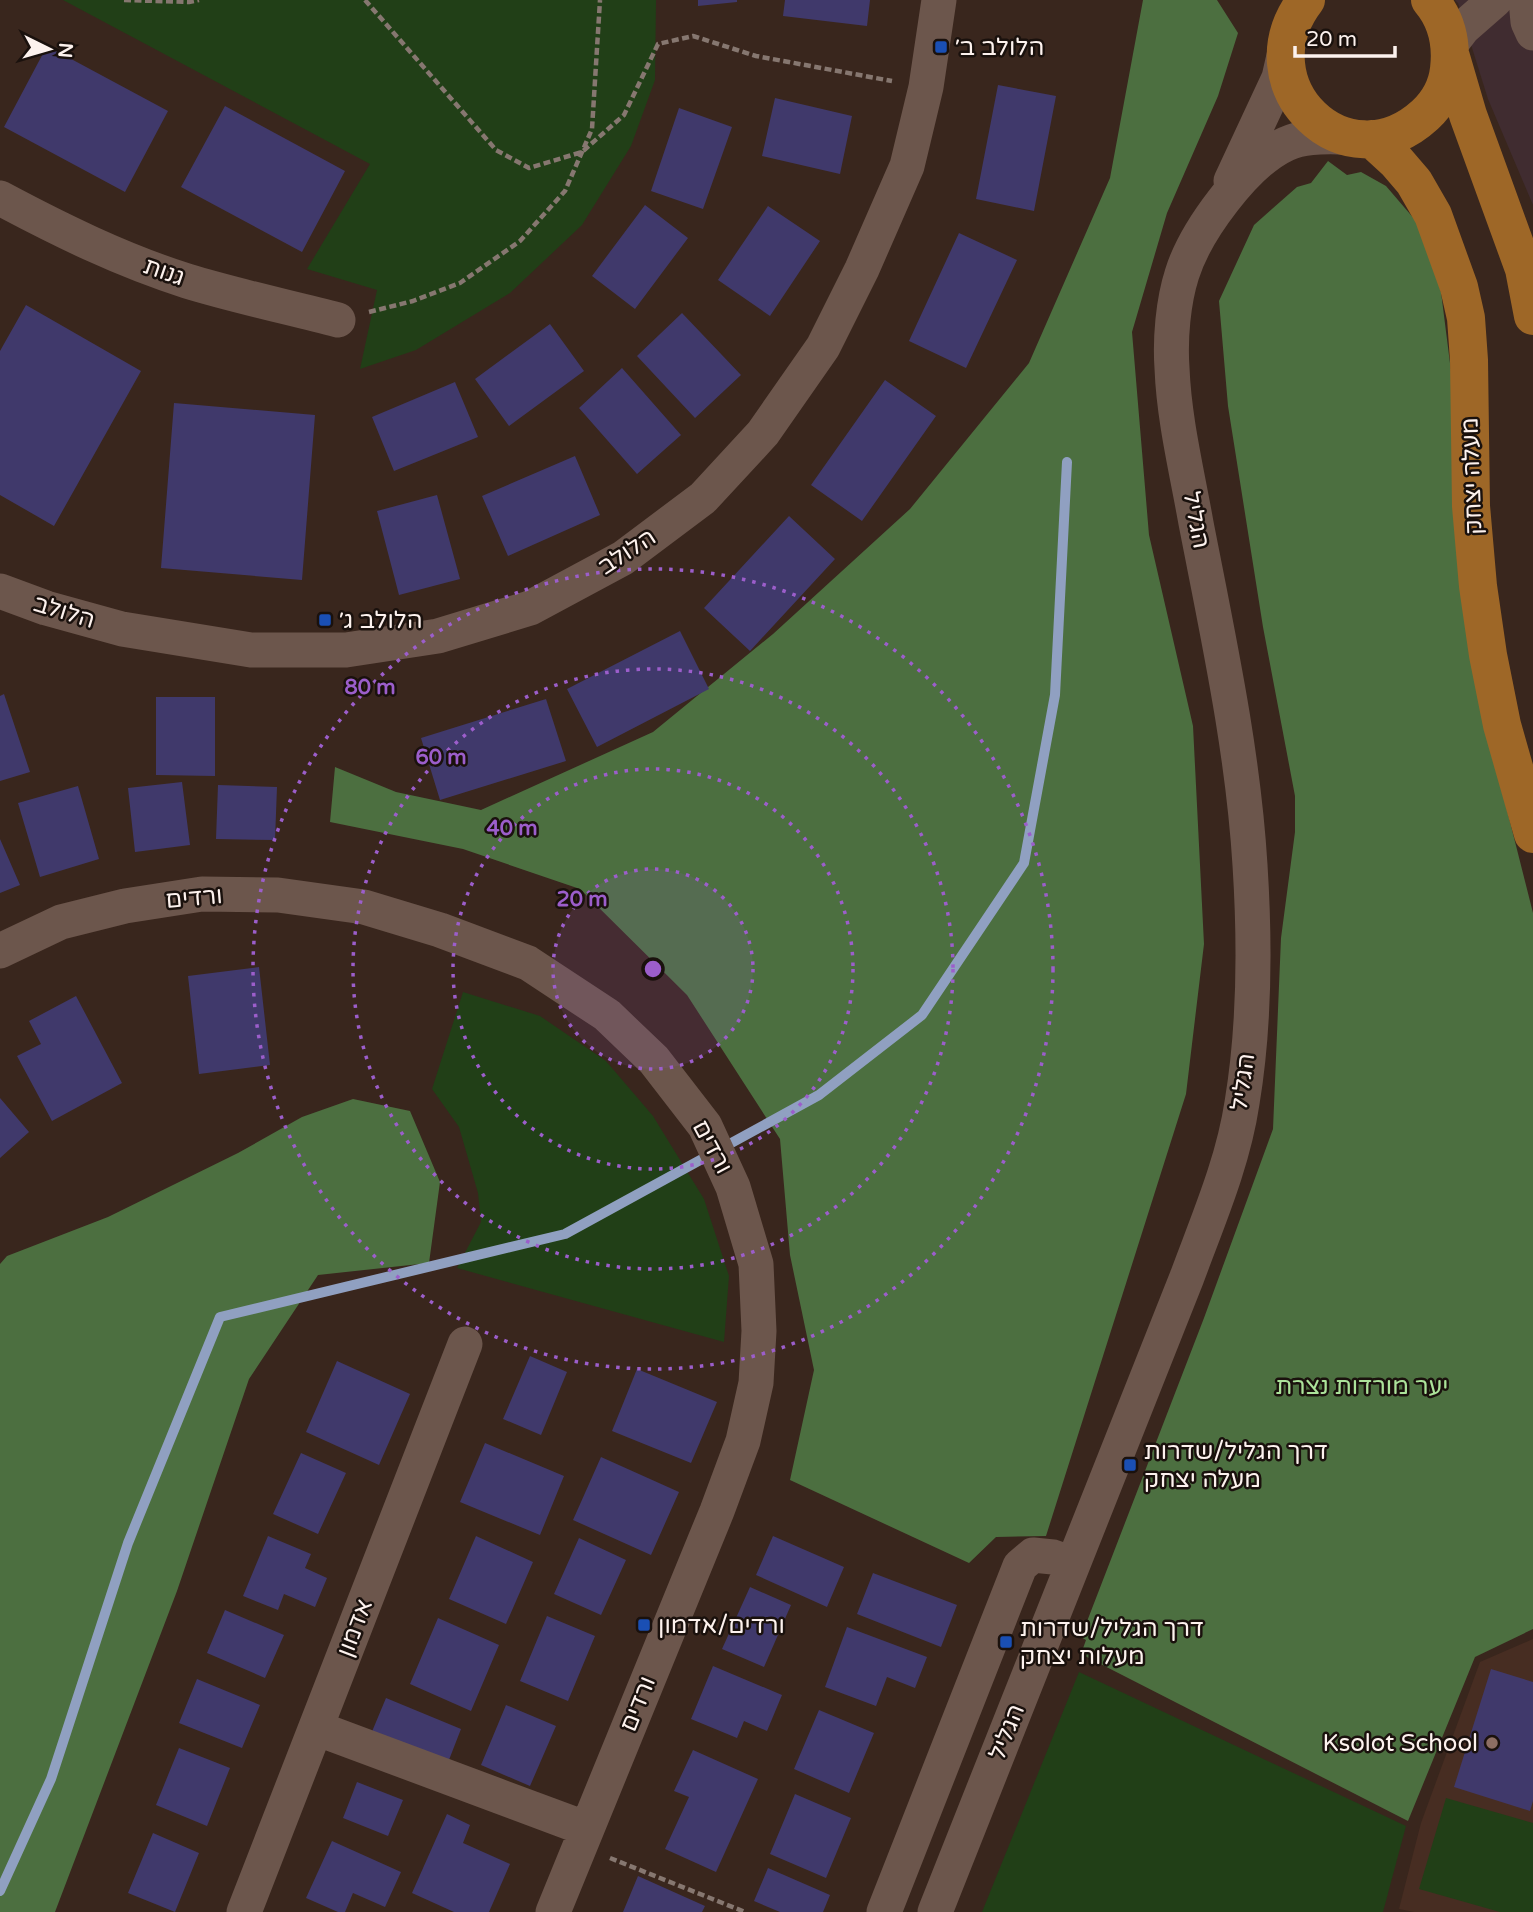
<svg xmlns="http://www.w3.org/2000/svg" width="1533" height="1912" viewBox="0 0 1533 1912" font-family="'Varela Round',Heebo,sans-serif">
	<rect width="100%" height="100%" fill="#39261d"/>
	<path fill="#402c30" d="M1455,0H1533V205L1488,99L1458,3Z"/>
	<path fill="#472d22" d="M1533,1639V1912H1414L1399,1909L1421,1823L1480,1662Z"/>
	<path fill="#213f17" d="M63,0H656L655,80L631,146L582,225L510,293L416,350L360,369L377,290L307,269L370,164Z
		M463,992L540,1016L606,1061L653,1116L704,1199L729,1276L724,1342L457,1268L481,1222L478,1193L459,1127L432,1089Z
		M1079,1672L1406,1826L1383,1912H982Z
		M1446,1798L1533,1823V1912H1500L1419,1889Z"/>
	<path fill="#4c6f40" d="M1143,0H1217L1238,33L1218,96L1167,213L1132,332L1149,535L1193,726L1204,944L1186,1094L1046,1536L996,1537L969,1563L790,1480L814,1370L790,1255L780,1139L687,995L580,889L463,849L330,822L335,767L396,792L481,810L653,732L773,634L910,509L1029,363L1110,178Z
		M1328,161L1347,175L1361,172L1386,186L1422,228L1441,292L1506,806L1533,913V1629L1475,1657L1408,1821L1081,1654L1086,1640L1081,1637L1204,1318L1273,1129L1281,938L1295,832V796L1263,627L1228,406L1219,301L1254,225L1297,187L1311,183Z
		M353,1099L410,1111L440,1182L429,1263L318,1275L249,1379L177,1591L55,1912H0V1264L7,1256L108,1217L238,1153L302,1117Z"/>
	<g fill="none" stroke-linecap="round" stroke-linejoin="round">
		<path stroke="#90a0c1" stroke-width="10" d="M0,1891L51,1779L128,1543L220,1317L565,1234L819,1095L922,1015L1024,863L1055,695L1067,462"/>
	</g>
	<path fill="#40396b" d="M698,0H737V2L698,6Z
		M785,0H870L867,26L783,16Z
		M47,46L168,111L125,192L4,127Z
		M998,85L1056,96L1034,211L976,199Z
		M775,98L852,116L840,174L762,156Z
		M225,106L345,171L302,252L181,187Z
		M679,108L732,127L703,209L651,191Z
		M645,205L688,238L635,309L592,276Z
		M768,206L820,241L770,316L718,280Z
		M959,233L1017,260L966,368L909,341Z
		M26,305L141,371L54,526L0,495V351Z
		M682,313L741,375L695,418L637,356Z
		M550,324L584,371L509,426L475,379Z
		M622,368L681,435L637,474L579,408Z
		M885,380L936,416L862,521L811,485Z
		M455,382L478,437L394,471L372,417Z
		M174,403L315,415L302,580L161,568Z
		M575,456L600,515L508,556L482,496Z
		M437,495L460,579L399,595L377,511Z
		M789,516L835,559L750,651L704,608Z
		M680,631L709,689L597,747L567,689Z
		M4,694L30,772L0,781V696Z
		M156,697H215V776L156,775Z
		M546,699L566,761L440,800L421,738Z
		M182,782L190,845L135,852L128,788Z
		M218,785L277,787L275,840L216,839Z
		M78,786L99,859L40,877L18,803Z
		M0,839L20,885L0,893Z
		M259,967L270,1065L199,1074L188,976Z
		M76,996L122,1083L52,1121L17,1056L41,1044L29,1021Z
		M0,1098L29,1132L0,1158Z
		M530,1356L567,1372L541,1435L503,1419Z
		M337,1361L410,1394L379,1465L306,1432Z
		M637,1369L717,1402L691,1463L612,1431Z
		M485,1443L564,1476L540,1535L460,1502Z
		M301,1453L346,1473L318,1534L273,1514Z
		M601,1457L679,1492L651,1555L573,1520Z
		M268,1536L311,1554L305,1568L327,1578L315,1607L284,1594L278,1610L243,1596Z
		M476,1536L533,1562L506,1624L449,1599Z
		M773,1536L844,1567L827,1607L756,1575Z
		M579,1538L626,1560L601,1615L554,1594Z
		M873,1573L957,1605L941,1647L857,1614Z
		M750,1587L791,1605L764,1667L722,1649Z
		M225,1610L284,1635L265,1678L207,1653Z
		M547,1616L595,1636L568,1701L520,1681Z
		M438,1618L499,1645L471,1711L410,1684Z
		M847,1627L927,1657L915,1688L887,1677L876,1706L825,1687Z
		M713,1666L782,1695L767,1731L744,1721L737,1738L691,1719Z
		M1491,1669L1533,1682V1801L1530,1811L1454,1787Z
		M197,1679L260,1705L242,1748L179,1723Z
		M386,1698L461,1729L447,1765L371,1734Z
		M506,1705L556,1726L530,1786L481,1765Z
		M819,1710L874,1733L849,1793L794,1769Z
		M179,1748L230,1768L207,1826L156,1805Z
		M693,1750L758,1779L716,1872L665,1849L689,1797L674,1791Z
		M357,1782L403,1800L388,1836L343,1818Z
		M795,1794L851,1818L826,1878L770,1854Z
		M447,1814L470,1825L463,1843L510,1864L489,1912H454L412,1893Z
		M153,1833L199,1853L175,1912L128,1893Z
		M332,1841L401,1872L385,1907L353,1893L345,1912H338L306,1898Z
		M768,1868L830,1895L823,1912H780L754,1901Z
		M638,1876L705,1906L702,1912H623Z"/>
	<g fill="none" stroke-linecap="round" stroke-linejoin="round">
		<path stroke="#867770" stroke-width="4.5" stroke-dasharray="7 3.5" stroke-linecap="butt" d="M124,0L189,2L199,0
			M365,0L496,150L529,168L582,152L624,115L658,44L693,36L756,56L892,81
			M369,312L413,301L460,283L520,241L565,191L592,129L600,0
			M610,1858L745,1912"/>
		<path stroke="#6c564c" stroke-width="35" d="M1526,0L1528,22L1533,33
			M1450,45L1463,28L1495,0
			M1231,181L1279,78L1284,56
			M0,198C60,230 121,260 187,281C236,296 288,307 338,320
			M0,591L46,608L122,629L251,650H346L438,636L530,608L623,558L703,498L763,433L823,347L862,269L907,166L926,87L939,0
			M0,951L61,922L125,906L202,894L278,895L364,907L440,930L528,963L607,1015L654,1060L705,1126L733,1187L756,1264L759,1331L756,1383L743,1441L717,1511L553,1912
			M316,1728L587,1829
			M244,1912L465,1344
			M884,1912L1020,1566L1033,1555L1053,1557L1073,1564
			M935,1912L1187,1277C1208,1220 1233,1163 1242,1103C1255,1025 1255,943 1250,865C1243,750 1218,636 1196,523C1187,472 1174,420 1172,368C1170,339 1173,302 1182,274C1195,232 1245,163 1286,144C1305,135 1328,137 1348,137"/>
		<path stroke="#9e6727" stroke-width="38" d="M1306,0C1241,85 1346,187 1425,115C1438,103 1447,87 1449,69C1452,44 1447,20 1430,0
			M1451,57L1468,115L1524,269L1533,316
			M1372,139L1396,161L1414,182L1433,215L1459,287L1466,318L1469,360L1471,506L1478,586L1488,655L1502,725L1533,834"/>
	</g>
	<circle cx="653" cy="969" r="100" fill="#9c5ecb" fill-opacity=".12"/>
	<g fill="none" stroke="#9c5ecb" stroke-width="3.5" stroke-dasharray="3.5 7">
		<circle cx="653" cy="969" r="100"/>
		<circle cx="653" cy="969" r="200"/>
		<circle cx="653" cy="969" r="300"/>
		<circle cx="653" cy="969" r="400"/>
	</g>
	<g fill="#1a4fb4" stroke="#1a110d" stroke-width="2.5">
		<rect x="934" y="40" width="14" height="14" rx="3.5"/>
		<rect x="318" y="613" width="14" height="14" rx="3.5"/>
		<rect x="1123" y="1458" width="14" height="14" rx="3.5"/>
		<rect x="637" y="1618" width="14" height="14" rx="3.5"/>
		<rect x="999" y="1635" width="14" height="14" rx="3.5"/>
	</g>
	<circle fill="#8d6e63" stroke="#1a110d" stroke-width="2.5" cx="1492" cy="1743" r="7"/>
	<g text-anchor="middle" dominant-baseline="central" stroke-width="5" stroke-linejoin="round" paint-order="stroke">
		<g font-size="24" fill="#fdf2ee" stroke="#1a110d" text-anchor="start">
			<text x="955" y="47">הלולב ב׳</text>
			<text x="339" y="620">הלולב ג׳</text>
			<text x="1144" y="1451">דרך הגליל/שדרות<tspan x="1144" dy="28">מעלה יצחק</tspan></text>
			<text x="658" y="1625">ורדים/אדמון</text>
			<text x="1020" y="1628">דרך הגליל/שדרות<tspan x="1020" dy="28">מעלות יצחק</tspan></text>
			<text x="1478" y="1743" text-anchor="end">Ksolot School</text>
		</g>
		<g font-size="24" fill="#fdf2ee" stroke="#1a110d">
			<text transform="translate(164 272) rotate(19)">גנות</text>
			<text transform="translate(1472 476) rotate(-92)">מעלה יצחק</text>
			<text transform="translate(1196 520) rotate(79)">הגליל</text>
			<text transform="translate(627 552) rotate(-33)">הלולב</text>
			<text transform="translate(64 612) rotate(17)">הלולב</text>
			<text transform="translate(194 898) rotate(-5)">ורדים</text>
			<text transform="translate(1243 1082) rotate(-82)">הגליל</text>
			<text transform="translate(712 1147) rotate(62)">ורדים</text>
			<text transform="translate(355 1628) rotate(-69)">אדמון</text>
			<text transform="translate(638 1704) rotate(-68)">ורדים</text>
			<text transform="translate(1007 1732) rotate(-68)">הגליל</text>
		</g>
		<g font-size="24" fill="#ace39a" stroke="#1a110d">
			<text x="1362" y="1386">יער מורדות נצרת</text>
		</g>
	</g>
	<circle cx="653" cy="969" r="10" fill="#9c5ecb" stroke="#1a110d" stroke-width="3.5"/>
	<g font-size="21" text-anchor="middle" font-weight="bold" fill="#9c5ecb" stroke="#1a110d" stroke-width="5" stroke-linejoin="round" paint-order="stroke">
		<text x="370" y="694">80 m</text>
		<text x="441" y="764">60 m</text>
		<text x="512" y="835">40 m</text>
		<text x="582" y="906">20 m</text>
	</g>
	<g transform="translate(49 49) rotate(95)" stroke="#1a110d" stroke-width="5" paint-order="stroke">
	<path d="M0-5L12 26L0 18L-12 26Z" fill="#fdf2ee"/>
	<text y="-10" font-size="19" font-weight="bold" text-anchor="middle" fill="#fdf2ee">N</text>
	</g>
	<path d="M1295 46v10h100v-10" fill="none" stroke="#fdf2ee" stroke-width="3.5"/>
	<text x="1306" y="46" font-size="21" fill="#fdf2ee" stroke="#1a110d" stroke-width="5" paint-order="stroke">20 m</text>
</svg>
